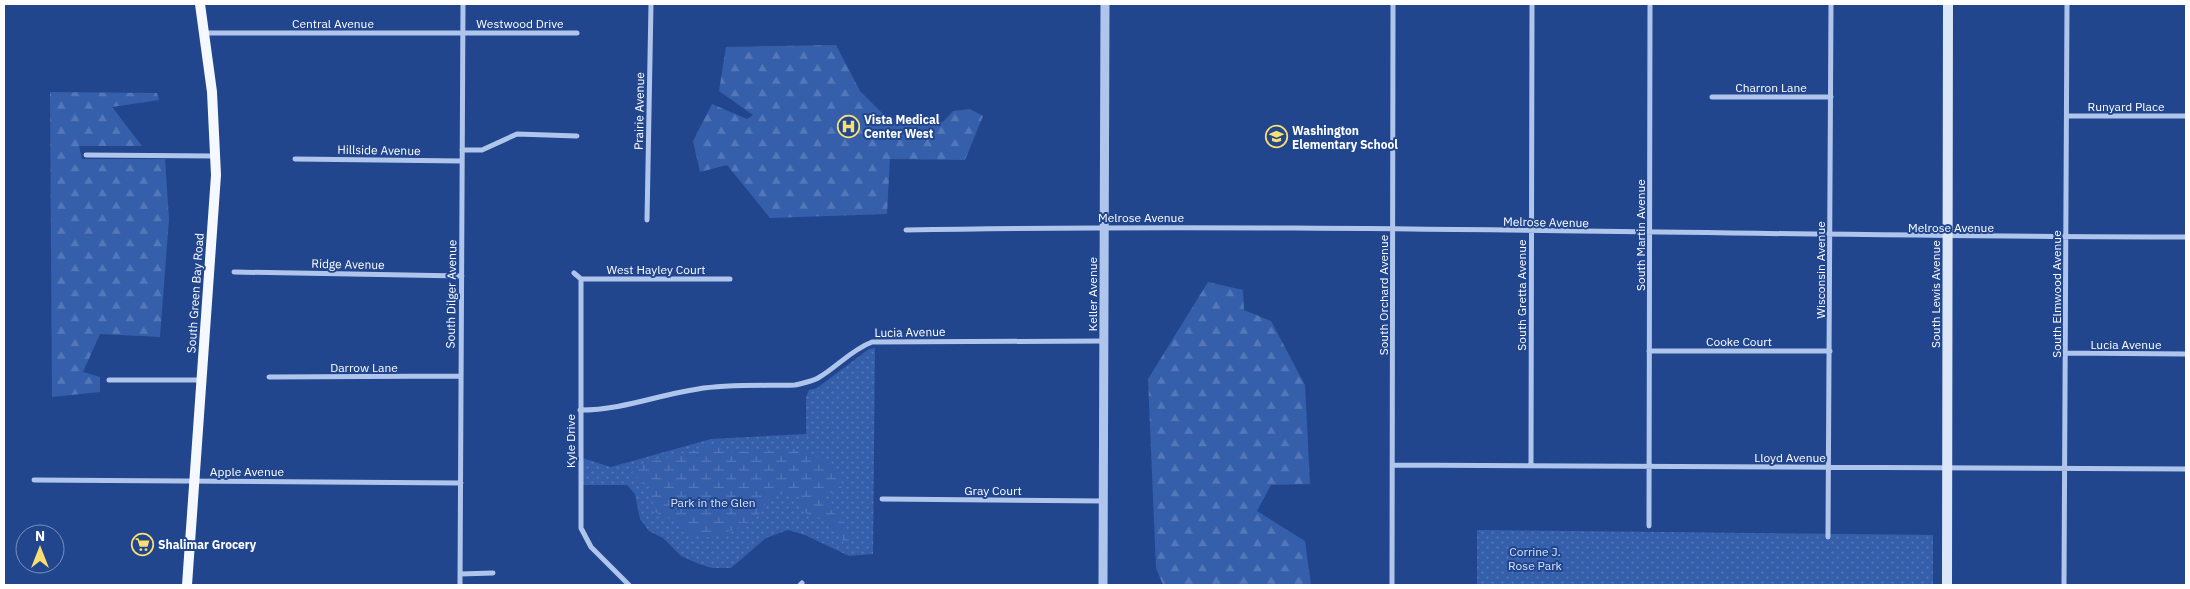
<svg xmlns="http://www.w3.org/2000/svg" width="2190" height="589" viewBox="0 0 2190 589" font-family="'IBM Plex Sans',sans-serif">
	<defs>
		<pattern id="green-dots" width="8" height="8" patternUnits="userSpaceOnUse" patternTransform="scale(1.25)"><rect width="8" height="8" fill="#355fab"/><path d="M2 2h.1M6 6h.1" fill="none" stroke="#5377b8" stroke-width="1.8" stroke-linecap="round"/></pattern>
		<pattern id="forest-firs" width="22" height="20" patternUnits="userSpaceOnUse" patternTransform="scale(1.25)"><rect width="22" height="20" fill="#355fab"/><path d="M5 1l3.5 6h-7zM16 11l3.5 6h-7z" fill="#5377b8"/></pattern>
		<pattern id="wetland-marsh" width="20" height="14" patternUnits="userSpaceOnUse" patternTransform="scale(1.25)"><rect width="20" height="14" fill="#355fab"/><path d="M1 5h8M5 5V1M11 12h8M15 12V8" fill="none" stroke="#5377b8"/></pattern>
	</defs>
	<rect width="100%" height="100%" fill="#21468e"/>
	<path fill="url(#green-dots)" d="M875,348L873,554L849,556L805,535L788,530L766,538L731,568H712L699,564L681,556L663,538L649,531L640,519L635,494L627,485H583L582,458L611,467L711,439L806,434V397L809,390L817,388L869,349Z
		M1477,530L1933,535V585H1477Z"/>
	<path fill="url(#forest-firs)" d="M836,45L860,91L887,118L943,122L953,111L970,109L983,116L965,160L890,159L887,214L770,218L727,165L700,172L693,141L712,104L747,119L753,115L719,91L726,47Z
		M50,92L157,93L159,100L112,107L142,146H79L82,159H165L169,219L160,337L100,334L83,372L100,377V392L52,397Z
		M1208,282L1243,290L1244,310L1271,321L1305,385L1310,484L1271,485L1257,511L1305,541L1311,585H1163L1156,568L1148,379Z"/>
	<path fill="url(#wetland-marsh)" d="M711,446H724L730,452L785,450C802,445 823,458 835,470C838,473 840,480 842,484L841,492L827,493L823,502L844,522L851,540L848,545H844C842,538 841,531 835,527C822,515 801,522 801,499C792,492 778,492 769,500C763,505 761,514 755,518C742,527 712,541 697,536C688,533 679,523 672,518L666,519L655,512L650,490L632,473L634,470L645,463Z"/>
	<g fill="none" stroke-linecap="round" stroke-linejoin="round">
		<path stroke="#b0c5ec" stroke-width="5" d="M204,33H577
			M1712,97H1831
			M2067,116H2186
			M462,150H482L517,134L577,136
			M86,155L215,156
			M295,159L462,161
			M647,220L651,4
			M906,230C1333,222 1760,237 2186,237
			M234,272L462,276
			M574,273L581,279
			M581,279V528L591,547L629,585
			M581,279H730
			M1649,351H1830
			M2065,353L2186,354
			M269,377L460,376
			M109,380H201
			M580,410C623,410 657,395 698,389C728,384 765,386 795,385C803,383 811,382 818,378C837,367 851,350 872,342L1104,341
			M1393,465L2186,469
			M1531,466L1532,4
			M34,480L461,483
			M882,499L1103,501
			M1649,526L1650,4
			M1828,537L1831,4
			M460,574L493,573
			M460,585L463,4
			M800,585L802,583
			M1392,585L1393,4
			M2064,585L2067,4"/>
		<path stroke="#b0c5ec" stroke-width="9" d="M1103,585L1105,4"/>
		<path stroke="#dce6f9" stroke-width="10" d="M1947,585L1948,4"/>
		<path stroke="#f5f8ff" stroke-width="10" d="M187,585L216,175L212,92L200,4"/>
	</g>
	<defs>
		<symbol id="hospital-ring" viewBox="-11 -11 22 22"><circle r="9.5" fill="#21468e" stroke="#f9de71" stroke-width="1.5"/><path d="M-5-5h3v3.5h4V-5h3V5h-3V1.5h-4V5h-3Z" fill="#f9de71"/></symbol>
		<symbol id="school-ring" viewBox="-11 -11 22 22"><circle r="9.5" fill="#21468e" stroke="#f9de71" stroke-width="1.5"/><path d="M0-5L7-2L0 1L-7-2ZM-4 1L0 2.5L4 1V4Q0 6-4 4Z" fill="#f9de71"/></symbol>
		<symbol id="supermarket-ring" viewBox="-11 -11 22 22"><circle r="9.5" fill="#21468e" stroke="#f9de71" stroke-width="1.5"/><path d="M-6-5.5h2.5l.6 2H6L4.5 2H-2.5L-4.4-4H-6ZM-1.5 3.2a1.3 1.3 0 1 0 .1 0ZM3 3.2a1.3 1.3 0 1 0 .1 0Z" fill="#f9de71"/></symbol>
	</defs>
	<g fill-rule="evenodd">
		<use href="#hospital-ring" x="836" y="114" width="25" height="25"/>
		<use href="#school-ring" x="1264" y="124" width="25" height="25"/>
		<use href="#supermarket-ring" x="130" y="532" width="25" height="25"/>
	</g>
	<g text-anchor="middle" dominant-baseline="central" stroke-width="4" stroke-linejoin="round" paint-order="stroke">
		<g font-size="12" fill="#fff" stroke="#21468e">
			<text x="333" y="23">Central Avenue</text>
			<text x="520" y="23">Westwood Drive</text>
			<text x="1771" y="87">Charron Lane</text>
			<text x="2126" y="106">Runyard Place</text>
			<text transform="translate(639 111) rotate(-89)">Prairie Avenue</text>
			<text transform="translate(379 150) rotate(1)">Hillside Avenue</text>
			<text x="1141" y="217">Melrose Avenue</text>
			<text transform="translate(1546 222) rotate(1)">Melrose Avenue</text>
			<text x="1951" y="227">Melrose Avenue</text>
			<text transform="translate(1640 235) rotate(-90)">South Martin Avenue</text>
			<text transform="translate(348 264) rotate(1)">Ridge Avenue</text>
			<text x="656" y="269">West Hayley Court</text>
			<text transform="translate(1820 270) rotate(-90)">Wisconsin Avenue</text>
			<text transform="translate(195 293) rotate(-86)">South Green Bay Road</text>
			<text transform="translate(451 294) rotate(-89)">South Dilger Avenue</text>
			<text transform="translate(1092 294) rotate(-90)">Keller Avenue</text>
			<text transform="translate(1935 294) rotate(-90)">South Lewis Avenue</text>
			<text transform="translate(2056 294) rotate(-90)">South Elmwood Avenue</text>
			<text transform="translate(1383 295) rotate(-90)">South Orchard Avenue</text>
			<text transform="translate(1521 295) rotate(-90)">South Gretta Avenue</text>
			<text transform="translate(910 332) rotate(-1)">Lucia Avenue</text>
			<text x="1739" y="341">Cooke Court</text>
			<text x="2126" y="344">Lucia Avenue</text>
			<text x="364" y="367">Darrow Lane</text>
			<text transform="translate(570 441) rotate(-90)">Kyle Drive</text>
			<text x="1790" y="457">Lloyd Avenue</text>
			<text x="247" y="471">Apple Avenue</text>
			<text x="993" y="490">Gray Court</text>
		</g>
		<g font-size="12" font-weight="bold" fill="#fff" stroke="#21468e" text-anchor="start">
			<text x="864" y="119">Vista Medical<tspan x="864" dy="14">Center West</tspan></text>
			<text x="1292" y="130">Washington<tspan x="1292" dy="14">Elementary School</tspan></text>
			<text x="158" y="544">Shalimar Grocery</text>
		</g>
		<g font-size="12" fill="#d5e2f9" stroke="#21468e">
			<text x="713" y="502">Park in the Glen</text>
			<text x="1535" y="551">Corrine J.<tspan x="1535" dy="14">Rose Park</tspan></text>
		</g>
	</g>
	<rect width="2190" height="589" fill="none" stroke="#ffffff" stroke-width="10"/>
	<g transform="translate(40 549)"><circle r="24" fill="#21468e" stroke="#7a90bb"/>
	<path d="M0-4L9 19L0 12L-9 19Z" fill="#f9de71"/>
	<text y="-8" font-size="14" font-weight="bold" text-anchor="middle" fill="#ffffff">N</text>
	</g>
</svg>
